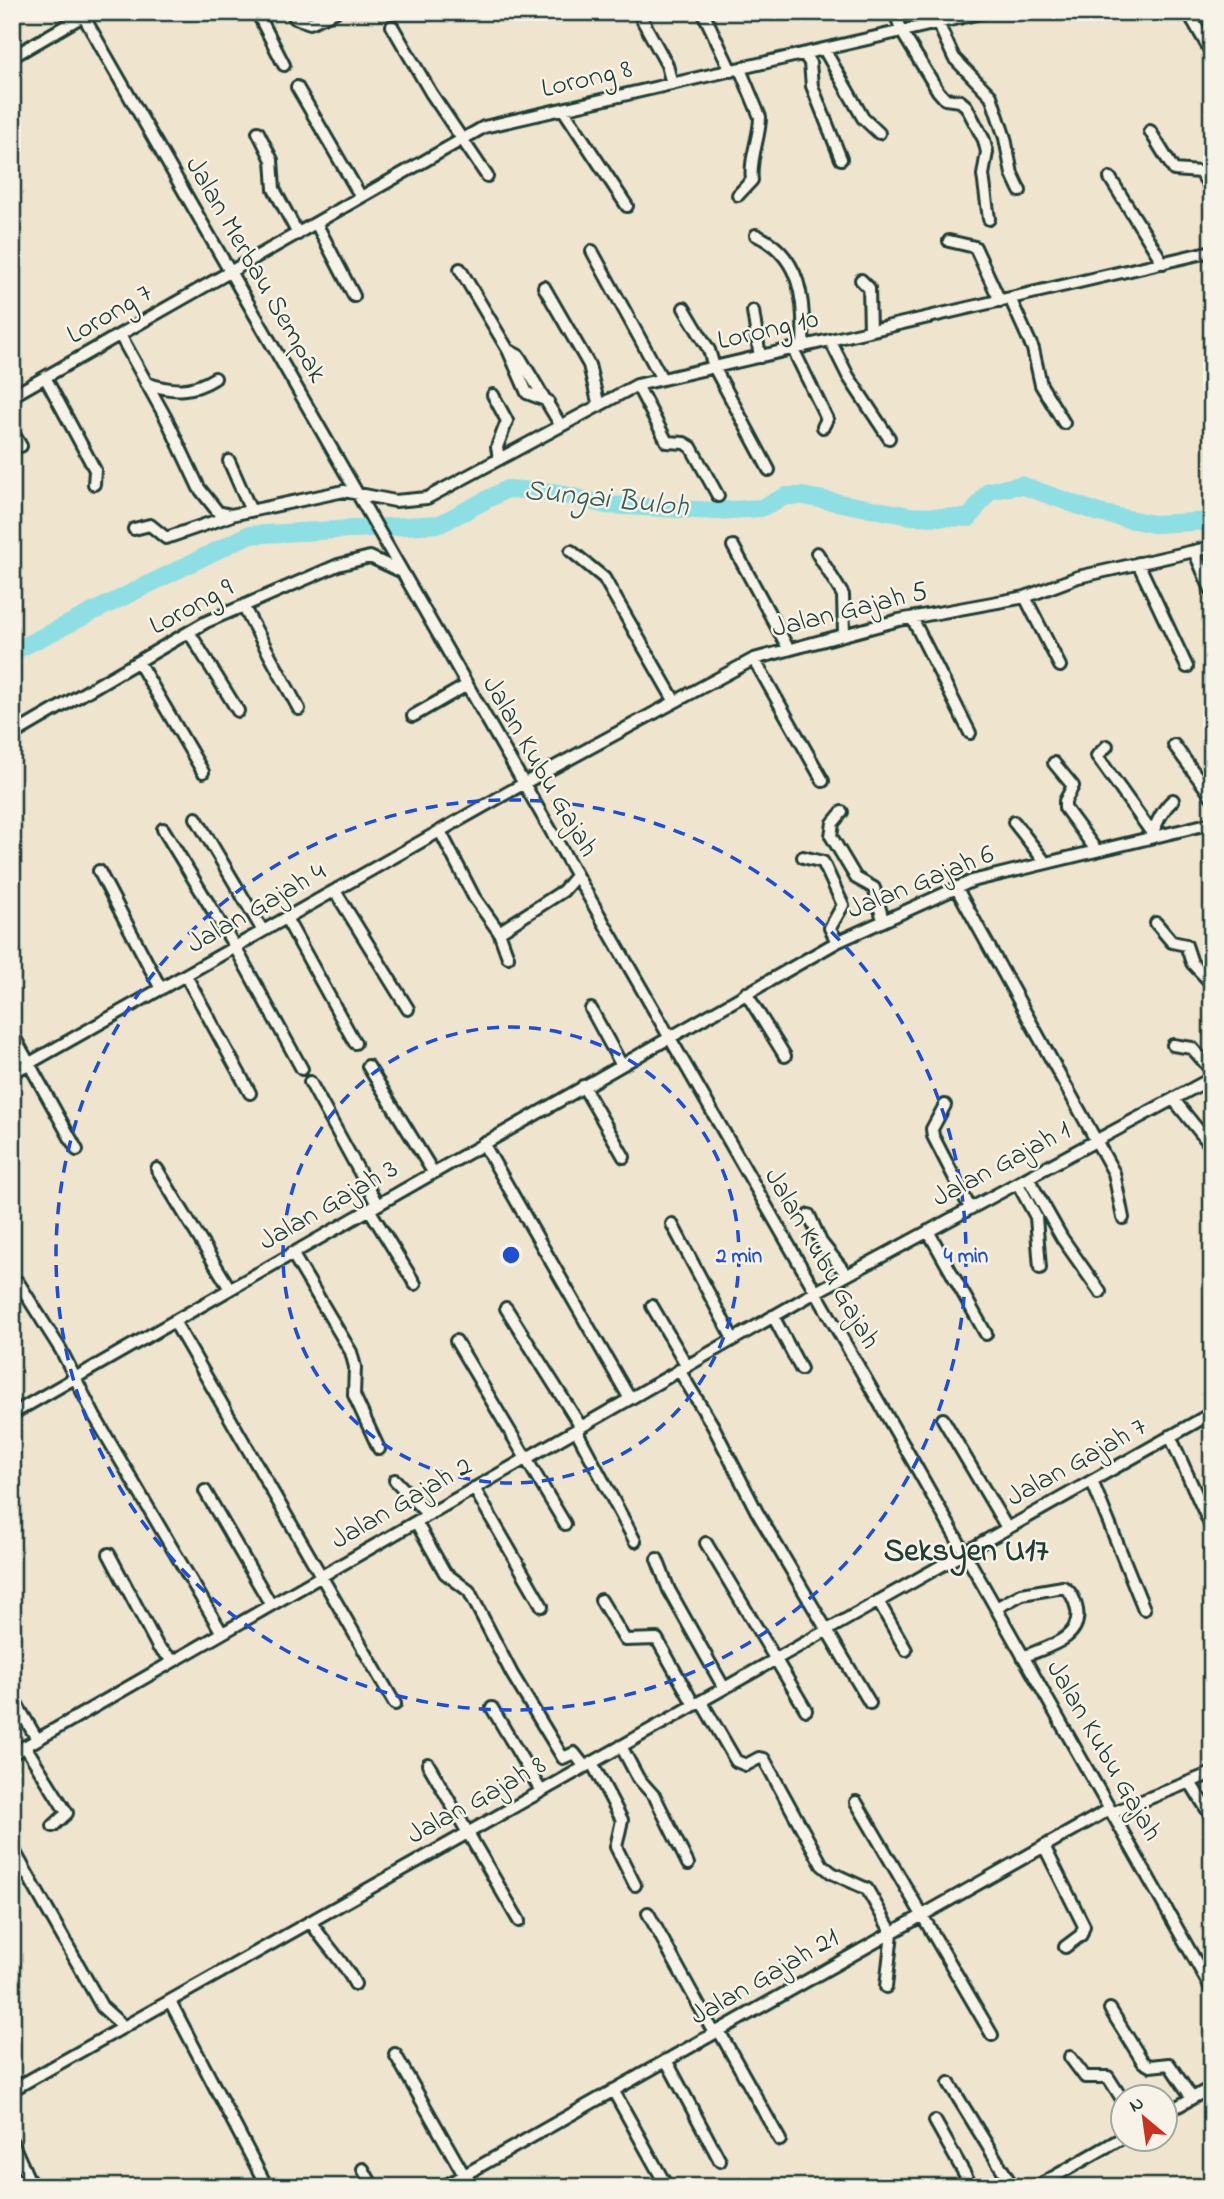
<svg xmlns="http://www.w3.org/2000/svg" width="1224" height="2199" viewBox="0 0 1224 2199" font-family="'Indie Flower',sans-serif">
	<rect width="100%" height="100%" fill="#efe4ce"/>
	<filter id="ink" filterUnits="userSpaceOnUse"><feTurbulence type="fractalNoise" baseFrequency=".0143" numOctaves="2"/><feDisplacementMap in="SourceGraphic" scale="14" xChannelSelector="R" yChannelSelector="G"/><feConvolveMatrix kernelMatrix="1 2 1 2 8 2 1 2 1" color-interpolation-filters="sRGB"/></filter>
	<g filter="url(#ink)">
		<g fill="none" stroke-linecap="round" stroke-linejoin="round">
			<path stroke="#8ddfe4" stroke-width="18" d="M12,652L248,535L440,524L507,489L553,492L606,505L715,511L761,508L786,496H803L910,516L969,518L989,491L1021,485L1099,513L1153,524L1212,521"/>
			<defs>
				<path id="minor" d="M81,12L911,1458L1212,1990
					M257,12L284,65
					M292,12L295,18L310,23L335,12
					M638,12L667,65L672,84
					M703,12L731,71
					M895,12L902,32L938,91L945,99L960,101L966,106L984,140L987,152L983,175L989,219
					M1188,12L1212,54
					M938,23L954,58L991,96L1005,138L1012,174L1020,191
					M392,26L431,93L487,176
					M824,49L863,118L879,133
					M804,54L810,63L812,86L841,159
					M12,57L88,13
					M297,87L361,197
					M563,109L627,206
					M1150,131L1174,170L1200,172L1212,189
					M258,132L272,160L274,189L298,234
					M1110,178L1163,263
					M738,195L752,180C749,159 760,138 760,117L740,69
					M316,223L354,296
					M756,235C802,256 805,302 803,347
					M949,241L975,247L1000,301
					M592,251L662,379
					M460,269L508,350L519,356L561,426
					M861,280L869,288L870,331
					M544,287L589,365L599,406
					M1010,298L1033,349L1041,385L1064,423
					M684,308L709,350L714,367L769,470
					M753,311L760,357
					M120,335L167,420L199,488L218,512L231,515L344,491L395,501L427,498L637,385L1212,251
					M830,340L848,376L889,438
					M793,349L827,419L823,427
					M509,352L527,393L548,401
					M45,377L95,470L94,484
					M146,383C171,392 192,393 215,378
					M637,385L667,442L684,443L691,447L718,496
					M493,395L507,421L497,447L499,459
					M12,396L484,127L985,12
					M12,431L21,446
					M229,461L251,511
					M134,529L150,525L166,538L230,516
					M733,546L788,648
					M571,551L604,578L674,700
					M1194,551L1212,592
					M817,553L843,595L844,634
					M1138,563L1187,667
					M1025,597L1060,666
					M243,606L299,709
					M912,618L970,733
					M189,632L238,711
					M754,659L823,781
					M139,663L203,772
					M413,716L467,685
					M12,735L206,622L338,565L370,557L400,571
					M1174,745L1212,797
					M1107,746L1097,756L1154,836
					M1054,763L1073,786L1065,801V808L1096,850
					M842,812L833,823L831,836L856,878L874,888L883,920
					M196,818L263,931
					M1014,822L1045,862
					M163,829L235,947L302,1069
					M440,831L474,897L499,932L508,957
					M1153,832C1158,820 1163,809 1173,800
					M803,857L823,862L843,905L830,928L837,942
					M99,871L161,989
					M956,887L1114,1173L1123,1218
					M335,891L408,1009
					M286,918L355,1043
					M1156,923L1172,942L1186,945L1192,963L1212,984
					M499,932L563,891L576,876
					M186,976L250,1093
					M746,993L785,1056
					M591,1009L621,1064
					M12,1033L77,1150
					M1173,1045L1192,1048L1212,1071
					M368,1066L433,1172
					M12,1073L523,784L754,659L899,620L1025,597L1078,577L1212,547
					M310,1082L377,1204
					M583,1086L624,1157
					M1174,1100L1212,1147
					M945,1105L932,1129L933,1136L970,1208
					M483,1143L630,1399
					M157,1169L230,1289
					M1028,1178L1062,1238L1100,1292
					M1018,1184L1036,1217L1040,1268
					M369,1209L415,1284
					M809,1215L821,1242L847,1275
					M672,1224L733,1339
					M928,1231L986,1334
					M292,1253L351,1352L355,1367L354,1395L379,1449
					M18,1282L61,1350L95,1417L222,1633
					M652,1306L687,1366
					M506,1308L581,1427
					M773,1316L801,1369
					M174,1321L395,1704
					M456,1341L565,1524
					M679,1370L713,1426L757,1512L870,1703
					M12,1414L837,942L972,881L1212,823
					M943,1419L1007,1528
					M576,1430L635,1541
					M1170,1436L1212,1529
					M395,1480L428,1515
					M1092,1481L1144,1609
					M474,1488L542,1606
					M205,1491L271,1605
					M416,1522L445,1573L469,1591L512,1674L563,1758L574,1753L585,1767
					M706,1543L806,1710
					M109,1554L158,1647L174,1661
					M657,1559L669,1590L724,1688
					M601,1600L625,1640L657,1639L694,1705
					M878,1601L906,1650
					M996,1608L1022,1594L1063,1587C1071,1591 1075,1600 1077,1610C1082,1640 1045,1647 1023,1657
					M12,1696L37,1739
					M701,1701L736,1761L746,1765L759,1758L764,1759L822,1865L832,1873L867,1889L892,1933L886,1987
					M492,1708L541,1791
					M25,1746L67,1813L53,1826
					M621,1746L638,1778L655,1797L688,1864
					M12,1754L814,1293L1212,1078
					M592,1763L622,1820L616,1847L635,1885
					M428,1764L519,1921
					M1190,1782L1212,1818
					M856,1802L992,2035
					M1112,1813L1212,1773
					M1044,1846L1084,1926L1081,1935L1065,1947
					M12,1847L102,2007L124,2027
					M648,1913L714,2033
					M311,1922C325,1945 343,1960 355,1984
					M170,2001L267,2187
					M1110,2009L1143,2062L1150,2066L1169,2064L1192,2098
					M719,2031L780,2140
					M395,2054L464,2175
					M1070,2057L1085,2077H1108L1122,2099
					M666,2060L720,2161
					M949,2083L1013,2187
					M12,2090L1212,1413
					M613,2090L667,2187
					M1164,2114L1212,2087
					M935,2121L972,2187
					M12,2142L32,2187
					M363,2169L373,2187
					M443,2187L1110,1809
					M1036,2187L1122,2138"/>
			</defs>
			<use href="#minor" stroke="#1f3d34" stroke-width="16"/>
			<use href="#minor" stroke="#f7f3e8" stroke-width="10"/>
		</g>
	</g>
	<g fill="none" stroke="#1d4ed8" stroke-width="3.5" stroke-dasharray="12 9">
		<circle cx="511" cy="1255" r="228"/>
		<circle cx="511" cy="1255" r="455"/>
	</g>
	<g text-anchor="middle" dominant-baseline="central" stroke-width="5" stroke-linejoin="round" paint-order="stroke">
		<g font-size="28" fill="#1f3d34" stroke="#f7f3e8">
			<text transform="translate(587 80) rotate(-13)">Lorong 8</text>
			<text transform="translate(255 270) rotate(60)">Jalan Merbau Sempak</text>
			<text transform="translate(110 315) rotate(-30)">Lorong 7</text>
			<text transform="translate(768 331) rotate(-13)">Lorong 10</text>
			<text transform="translate(192 608) rotate(-28)">Lorong 9</text>
			<text transform="translate(850 611) rotate(-14)">Jalan Gajah 5</text>
			<text transform="translate(539 767) rotate(60)">Jalan Kubu Gajah</text>
			<text transform="translate(921 883) rotate(-22)">Jalan Gajah 6</text>
			<text transform="translate(257 909) rotate(-30)">Jalan Gajah 4</text>
			<text transform="translate(1002 1165) rotate(-28)">Jalan Gajah 1</text>
			<text transform="translate(329 1206) rotate(-30)">Jalan Gajah 3</text>
			<text transform="translate(821 1259) rotate(60)">Jalan Kubu Gajah</text>
			<text transform="translate(1077 1463) rotate(-29)">Jalan Gajah 7</text>
			<text transform="translate(402 1504) rotate(-30)">Jalan Gajah 2</text>
			<text transform="translate(1103 1751) rotate(60)">Jalan Kubu Gajah</text>
			<text transform="translate(477 1801) rotate(-29)">Jalan Gajah 8</text>
			<text transform="translate(765 1978) rotate(-30)">Jalan Gajah 21</text>
		</g>
		<g font-size="30" font-style="italic" fill="#355d57" stroke="#f7f3e8">
			<text transform="translate(606 500) rotate(6)">Sungai Buloh</text>
		</g>
		<g font-size="32" font-weight="bold" fill="#1f3d34" stroke="#f7f3e8">
			<text x="966" y="1552">Seksyen U17</text>
		</g>
	</g>
	<circle cx="511" cy="1255" r="10" fill="#1d4ed8" stroke="#f7f3e8" stroke-width="3.5"/>
	<g font-size="21" text-anchor="middle" font-weight="bold" fill="#1d4ed8" stroke="#f7f3e8" stroke-width="5" stroke-linejoin="round" paint-order="stroke">
		<text x="739" y="1262">2 min</text>
		<text x="966" y="1262">4 min</text>
	</g>
	<rect width="1224" height="2199" fill="none" stroke="#f7f3e8" stroke-width="42"/>
	<rect x="21" y="21" width="1182" height="2157" fill="none" stroke="#1f3d34" stroke-width="2.5" filter="url(#ink)"/>
	<g transform="translate(1144 2118) rotate(331)"><circle r="33" fill="#f7f3e8" stroke="#a1aaa0" stroke-width="2"/>
	<path d="M0-5L12 26L0 18L-12 26Z" fill="#c8321e"/>
	<text y="-10" font-size="19" font-weight="bold" text-anchor="middle" fill="#1f3d34">N</text>
	</g>
</svg>
